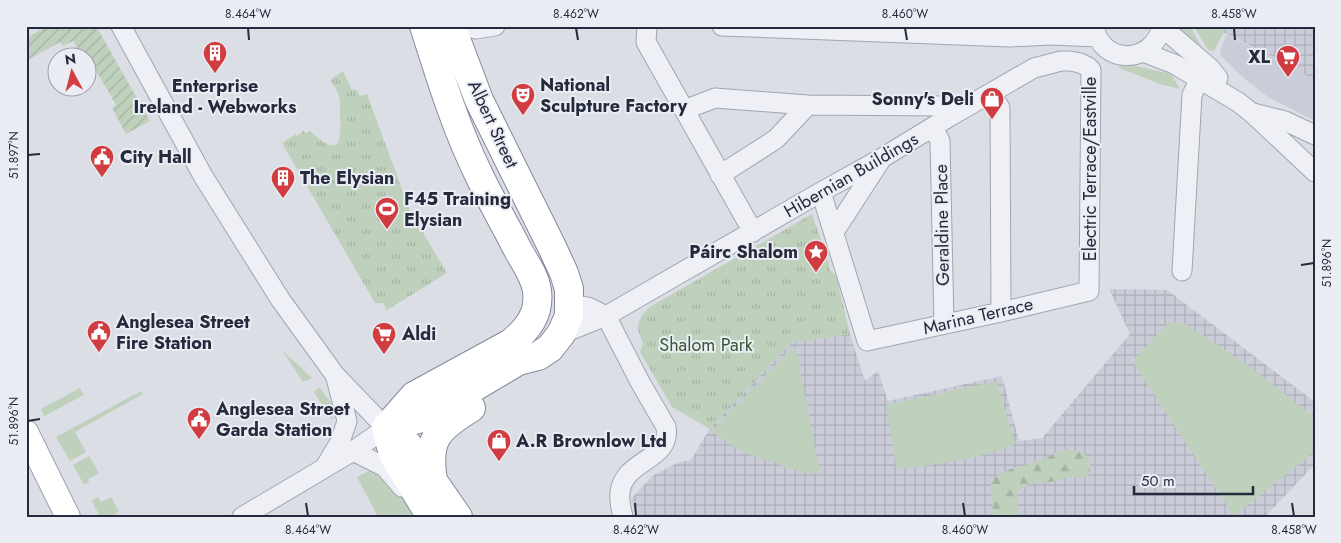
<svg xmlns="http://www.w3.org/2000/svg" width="1341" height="543" viewBox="0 0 1341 543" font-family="Jost,sans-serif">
	<defs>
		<pattern id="industrial-grid" width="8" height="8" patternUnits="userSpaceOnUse" patternTransform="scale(1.25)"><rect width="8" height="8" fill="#cacdd8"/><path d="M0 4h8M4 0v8" fill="none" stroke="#adb0ba"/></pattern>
		<pattern id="forest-firs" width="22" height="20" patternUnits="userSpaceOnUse" patternTransform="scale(1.25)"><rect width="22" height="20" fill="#bfd0bc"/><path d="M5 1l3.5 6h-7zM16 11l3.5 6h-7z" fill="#a4b3a2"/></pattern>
		<pattern id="park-tufts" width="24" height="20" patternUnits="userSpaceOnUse" patternTransform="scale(1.25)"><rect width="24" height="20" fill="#bfd0bc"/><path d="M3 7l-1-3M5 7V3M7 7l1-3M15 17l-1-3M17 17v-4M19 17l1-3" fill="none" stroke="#a4b3a2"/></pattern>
		<pattern id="garden-furrows" width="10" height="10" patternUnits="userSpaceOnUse" patternTransform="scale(1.25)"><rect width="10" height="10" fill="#bfd0bc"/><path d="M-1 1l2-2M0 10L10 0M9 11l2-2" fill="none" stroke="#a4b3a2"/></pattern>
	</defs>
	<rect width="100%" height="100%" fill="#dcdee6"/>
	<path fill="#cacdd8" d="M1226,35L1292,66L1315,81V121L1268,97L1246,80L1221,56L1220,51Z"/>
	<path fill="url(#industrial-grid)" d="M1210,26H1315V81L1292,66Z
		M1109,289L1167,290L1315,402V464L1265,517H637L631,499L652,476L677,463L691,460L710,428L791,343L850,334L865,381L878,371L888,401L1002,376L1019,441L1042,438L1130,334Z"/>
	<path fill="#bfd0bc" d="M1177,26H1190L1205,53L1177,28Z
		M1194,26H1227L1214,51L1208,50Z
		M1128,64L1171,74L1180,89L1160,84L1119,68L1120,65Z
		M1168,323H1184L1251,367L1315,418V449L1311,455L1242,509L1233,515L1136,367L1133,360Z
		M793,347L796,349L820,473H806L785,468L778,463L744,453L711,431Z
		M282,350L312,378L303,382Z
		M997,381L1015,444C979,460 940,463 901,469L896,466L886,405Z
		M319,387L335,408L332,420L314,392Z
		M80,388L84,395L44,416L41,409Z
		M141,391L143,394L75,432L86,452L70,461L56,437Z
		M89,456L99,473L88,479L89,482L84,485L73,465Z
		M371,470C391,475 406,500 418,517H378L357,477Z
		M98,497L101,502L111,497L119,512L111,517H100L92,501Z"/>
	<path fill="url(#forest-firs)" d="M1064,449L1081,452L1086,456L1090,461V472L1088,476L1086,478L1071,477L1049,482L1029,484L1017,492L1018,517H993L991,483L997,475L1008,470L1042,460Z"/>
	<path fill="url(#park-tufts)" d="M343,71L352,90H357L360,96L367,94L410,211L447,273L387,310L383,303H375L282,143L296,134V136L304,131L306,134L310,131C335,154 342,150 340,117C340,110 341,100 338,93C336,88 333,84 330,80Z
		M812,214L828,260L830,270L836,276L850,334L791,343L710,429L672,407L640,352L643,343L637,328L641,317L648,308Z"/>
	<path fill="url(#garden-furrows)" d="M48,26H96L150,121L126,134L112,108L116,105L93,65L88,67V58L83,57L73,41L63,46L60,42L26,61V38Z"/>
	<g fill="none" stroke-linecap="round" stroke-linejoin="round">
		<defs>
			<path id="minor" d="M121,26L203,176L280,299L335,375L386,428L353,451L242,517
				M464,26L476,29L495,26
				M647,26L646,42L753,232
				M722,26L1010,37L1051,35L1097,37
				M1094,26C1101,66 1153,65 1162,26
				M1162,27L1210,68L1218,78
				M1143,52L1174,64L1238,102L1252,113L1315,172
				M991,93L1000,108L1001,312
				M684,110L715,98L808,105L942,106L949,117
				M1253,113L1285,121L1315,135
				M933,127L940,141L944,324
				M720,175L776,139L808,105
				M834,232L880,161
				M1182,271L1192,95L1199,80L1210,68
				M570,304L588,307L606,316
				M606,316L640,382L666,427C672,461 623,459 620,493C619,501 621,509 623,517
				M561,334L606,316L821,192L882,158L949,117L1034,68L1061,61H1070L1080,63L1088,67L1091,70L1089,291L1001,312L867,341L821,192
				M353,451L385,467L402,487
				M325,467L340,442L347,421L336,378"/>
			<path id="major" d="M26,432L68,517"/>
			<path id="highway" d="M386,428L422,418L518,361L538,356L550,348L561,334L569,316V289L564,273L552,247L479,100L451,26
				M386,428L414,396L511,343C528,329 540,314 537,291C535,276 525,263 518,250C505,224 490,199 478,173C455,126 440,76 424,26
				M386,428L408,445L458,517
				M388,437L394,456L431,517
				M433,480C426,439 438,428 471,408"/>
		</defs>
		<use href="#minor" stroke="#a1a5b0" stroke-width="21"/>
		<use href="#major" stroke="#9ba1b2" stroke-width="26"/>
		<use href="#highway" stroke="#838a9d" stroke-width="30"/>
		<use href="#minor" stroke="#eef0f5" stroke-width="19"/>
		<use href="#major" stroke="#fff" stroke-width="24"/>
		<use href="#highway" stroke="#fff" stroke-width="28"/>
	</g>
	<path fill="none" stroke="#252b3d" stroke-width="2" d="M248,28L249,40M576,28L578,40M905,28L907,40M1234,28L1235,40M28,155L40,154M1301,265L1314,263M28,421L40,419M306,503L308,516M635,503L636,516M963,503L965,516M1292,503L1294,516"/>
	<defs>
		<symbol id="building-pin" viewBox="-11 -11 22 30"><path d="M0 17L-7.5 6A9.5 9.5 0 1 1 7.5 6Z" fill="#d03c40" stroke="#ebedf4"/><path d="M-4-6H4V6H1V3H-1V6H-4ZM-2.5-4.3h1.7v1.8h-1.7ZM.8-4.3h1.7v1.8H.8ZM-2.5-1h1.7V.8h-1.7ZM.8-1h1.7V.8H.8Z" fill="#fff"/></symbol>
		<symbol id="supermarket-pin" viewBox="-11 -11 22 30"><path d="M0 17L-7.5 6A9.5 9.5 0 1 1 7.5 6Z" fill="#d03c40" stroke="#ebedf4"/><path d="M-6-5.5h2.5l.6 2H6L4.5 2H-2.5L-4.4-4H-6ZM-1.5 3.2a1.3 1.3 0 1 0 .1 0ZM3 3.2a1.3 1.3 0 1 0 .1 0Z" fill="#fff"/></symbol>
		<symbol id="theatre-pin" viewBox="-11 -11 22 30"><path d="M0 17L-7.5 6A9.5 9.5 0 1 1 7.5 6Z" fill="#d03c40" stroke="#ebedf4"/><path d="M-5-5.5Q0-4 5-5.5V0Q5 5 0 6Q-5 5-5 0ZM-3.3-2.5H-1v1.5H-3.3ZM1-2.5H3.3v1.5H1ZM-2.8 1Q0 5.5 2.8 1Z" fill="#fff"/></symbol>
		<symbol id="shop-pin" viewBox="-11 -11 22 30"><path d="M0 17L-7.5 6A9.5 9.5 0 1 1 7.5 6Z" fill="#d03c40" stroke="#ebedf4"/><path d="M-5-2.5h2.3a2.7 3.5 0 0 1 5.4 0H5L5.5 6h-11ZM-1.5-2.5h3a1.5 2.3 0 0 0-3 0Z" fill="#fff"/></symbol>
		<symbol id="civic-pin" viewBox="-11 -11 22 30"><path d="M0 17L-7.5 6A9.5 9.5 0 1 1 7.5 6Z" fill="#d03c40" stroke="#ebedf4"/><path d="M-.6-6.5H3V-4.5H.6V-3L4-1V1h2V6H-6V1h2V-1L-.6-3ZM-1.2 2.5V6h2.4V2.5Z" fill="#fff"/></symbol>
		<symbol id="stadium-pin" viewBox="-11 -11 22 30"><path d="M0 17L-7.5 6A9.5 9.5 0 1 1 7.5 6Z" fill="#d03c40" stroke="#ebedf4"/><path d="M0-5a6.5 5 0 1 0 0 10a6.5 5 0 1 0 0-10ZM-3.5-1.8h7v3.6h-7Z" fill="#fff"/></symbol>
		<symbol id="sight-pin" viewBox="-11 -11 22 30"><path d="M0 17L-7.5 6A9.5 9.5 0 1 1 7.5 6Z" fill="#d03c40" stroke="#ebedf4"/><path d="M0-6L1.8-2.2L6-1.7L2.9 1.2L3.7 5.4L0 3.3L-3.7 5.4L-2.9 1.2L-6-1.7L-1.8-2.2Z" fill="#fff"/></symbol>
	</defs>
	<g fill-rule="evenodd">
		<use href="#building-pin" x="201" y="39" width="28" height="38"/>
		<use href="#supermarket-pin" x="1274" y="43" width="28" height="38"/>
		<use href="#theatre-pin" x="509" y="81" width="28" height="38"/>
		<use href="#shop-pin" x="978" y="85" width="28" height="38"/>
		<use href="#civic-pin" x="88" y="143" width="28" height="38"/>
		<use href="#building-pin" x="269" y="164" width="28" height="38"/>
		<use href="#stadium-pin" x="373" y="195" width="28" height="38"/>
		<use href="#sight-pin" x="802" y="238" width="28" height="38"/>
		<use href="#civic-pin" x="85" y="318" width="28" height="38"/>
		<use href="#supermarket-pin" x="370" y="320" width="28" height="38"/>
		<use href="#civic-pin" x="185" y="405" width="28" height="38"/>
		<use href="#shop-pin" x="485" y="427" width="28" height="38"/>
	</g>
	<g text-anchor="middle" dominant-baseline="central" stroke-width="4" stroke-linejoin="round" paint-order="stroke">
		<g font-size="18" font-weight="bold" fill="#252b3d" stroke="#ebedf4" text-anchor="start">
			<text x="1270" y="57" text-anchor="end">XL</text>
			<text x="540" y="85">National<tspan x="540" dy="21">Sculpture Factory</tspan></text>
			<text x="215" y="86" text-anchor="middle">Enterprise<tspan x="215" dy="21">Ireland - Webworks</tspan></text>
			<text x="974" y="99" text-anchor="end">Sonny's Deli</text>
			<text x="120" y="157">City Hall</text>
			<text x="300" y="178">The Elysian</text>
			<text x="404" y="199">F45 Training<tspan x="404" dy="21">Elysian</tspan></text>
			<text x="798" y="252" text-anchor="end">Páirc Shalom</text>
			<text x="116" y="322">Anglesea Street<tspan x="116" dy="21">Fire Station</tspan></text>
			<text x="402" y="334">Aldi</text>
			<text x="216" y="409">Anglesea Street<tspan x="216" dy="21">Garda Station</tspan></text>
			<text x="516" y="441">A.R Brownlow Ltd</text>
		</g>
		<g font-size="18" fill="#252b3d" stroke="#ebedf4">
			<text transform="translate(493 124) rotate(65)">Albert Street</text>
			<text transform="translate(1090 169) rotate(-90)">Electric Terrace/Eastville</text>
			<text transform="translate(851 175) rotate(-30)">Hibernian Buildings</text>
			<text transform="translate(942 225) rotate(-91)">Geraldine Place</text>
			<text transform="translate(978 316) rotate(-13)">Marina Terrace</text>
		</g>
		<g font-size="18" fill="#355832" stroke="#ebedf4">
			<text x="706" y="345">Shalom Park</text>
		</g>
	</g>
	<rect width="1341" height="543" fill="none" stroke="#ebedf4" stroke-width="55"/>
	<g transform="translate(72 72) rotate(353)"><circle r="24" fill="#ebedf4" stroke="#9c9fab"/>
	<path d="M0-4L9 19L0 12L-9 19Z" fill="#d03c40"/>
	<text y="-8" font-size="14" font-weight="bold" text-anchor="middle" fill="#252b3d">N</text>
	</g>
	<path d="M1134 486v8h119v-8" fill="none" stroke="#252b3d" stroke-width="2.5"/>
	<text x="1141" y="486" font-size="15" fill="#252b3d" stroke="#ebedf4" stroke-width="4" paint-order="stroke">50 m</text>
	<rect x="28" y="28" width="1286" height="488" fill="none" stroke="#252b3d" stroke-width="2"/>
	<g font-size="12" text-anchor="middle" fill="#252b3d">
		<text x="248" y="18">8.464°W</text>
		<text x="576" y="18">8.462°W</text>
		<text x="905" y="18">8.460°W</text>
		<text x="1234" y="18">8.458°W</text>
		<text transform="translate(14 155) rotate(-90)" y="4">51.897°N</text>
		<text transform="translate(1327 263) rotate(-90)" y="4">51.896°N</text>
		<text transform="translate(14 421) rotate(-90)" y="4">51.896°N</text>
		<text x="308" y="534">8.464°W</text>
		<text x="636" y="534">8.462°W</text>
		<text x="965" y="534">8.460°W</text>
		<text x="1294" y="534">8.458°W</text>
	</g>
</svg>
